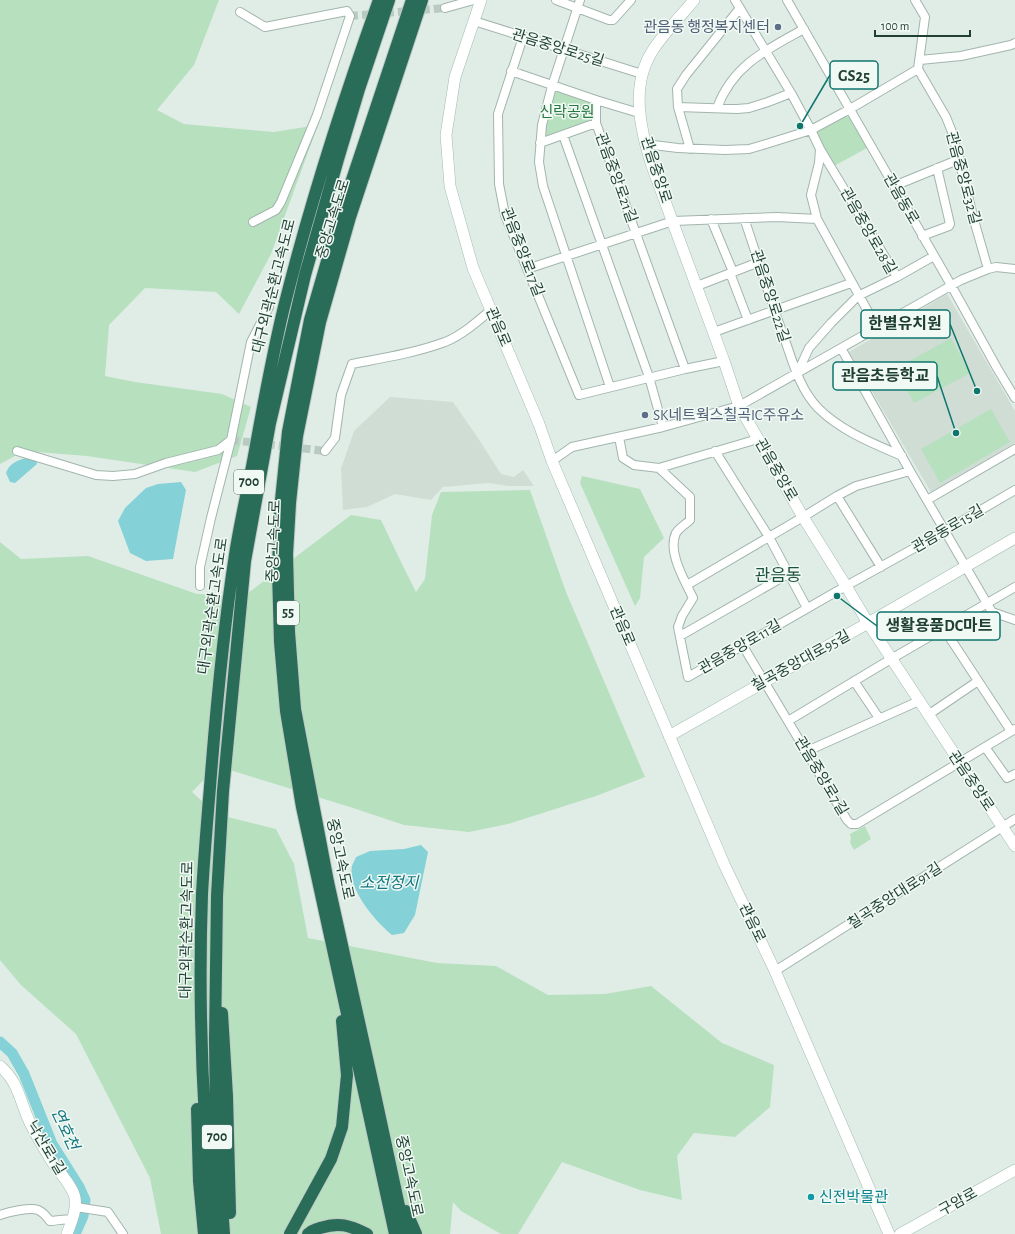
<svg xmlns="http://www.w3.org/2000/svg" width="1015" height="1234" viewBox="0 0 1015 1234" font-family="'Alegreya Sans','Noto Sans KR',sans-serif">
	<rect width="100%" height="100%" fill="#e0ede6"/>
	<path fill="#cfddd5" d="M947,294L1015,411V443L932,494L849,352Z
		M390,397L453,402L476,435L501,474L514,477L523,470L534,486H508L489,483L443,487L431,500L395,494L367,507L343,510L341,469L354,431Z"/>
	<path fill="#b7e0bf" d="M0,0H219L194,65L157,110L184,124L274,132L318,125L271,254L239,314L216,292L145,288L109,325L105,376L135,382L222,394L251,407L237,456L195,472L87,456L24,451L0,464Z
		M559,90L589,99C593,106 593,115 591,123L549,137L544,132L553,94Z
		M845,116L851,118L867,148L834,166L819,141L817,132Z
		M951,338L970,373L914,403L895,369Z
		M991,409L1010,442L940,483L921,449Z
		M582,476L640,489L664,538L644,557L640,598L635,606L580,483Z
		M530,490L566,592L645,777L596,796L508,824L469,832L404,825L350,807L217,766L192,792L216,814L276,829L294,864L308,938L437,963L496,966L548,995L605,994L651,986L722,1043L774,1065L770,1107L735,1137L694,1133L677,1156L682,1200L640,1190L562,1162L518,1234H501L461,1211L453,1202L450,1234H161L150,1178L76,1034L21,985L0,960V542L21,559L88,556L197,594L244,596L351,515L381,520L401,562L416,592L425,579L432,515L441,492Z
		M865,826L871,839L854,850L850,843L851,838L850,834Z"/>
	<path fill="#84d1d7" d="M26,458L36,460L37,464L15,483L10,482L6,473C10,463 16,461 26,458Z
		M181,482L186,490L173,559L146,561L130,553L118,521L125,508L146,488L158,484Z
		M421,845L428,852L415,915L404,933L392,935C376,922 347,889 352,866C353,863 355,860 356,857L370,851L404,849Z"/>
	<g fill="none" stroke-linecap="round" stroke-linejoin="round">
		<path stroke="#84d1d7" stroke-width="11" d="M0,1042L12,1053L24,1074L52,1144L79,1187L85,1200L83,1216L75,1234"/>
		<path stroke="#b9cac2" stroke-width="8" stroke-dasharray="8 4" stroke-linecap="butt" d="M350,16L445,8
			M231,440L325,451"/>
		<defs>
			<path id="street" d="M556,0L609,20H613L631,0
				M580,0L552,86L542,125L539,162L543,186L610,387
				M735,0L791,93L811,130L820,149L819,163L811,195L817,219L877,328
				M787,0L951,285L997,368L1015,398
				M915,0L925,17L918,69L946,117L952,132L974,220L988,269
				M445,8L474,0
				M240,12L265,27L347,11L350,16L317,115L281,202L276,210L253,222
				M474,21L642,74
				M523,37L498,114L499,184L505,215L579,395L685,369L724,361
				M920,60L961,56L1011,45L1015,43
				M511,71L596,100L639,113
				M596,100V123L685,369
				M678,107L737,109L749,108L768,102L791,93
				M717,108C733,65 766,50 804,29
				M563,135L649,377L663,427
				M540,143L596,123
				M645,144L678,148L725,150L749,149L766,144L811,130L850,109L918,69
				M690,149L678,107L677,89L686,75L740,8
				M820,149L897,277
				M894,186L960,159
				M744,218C758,259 770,299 785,340C793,363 800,389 818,408C841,431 872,443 902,456
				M711,219L733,272
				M922,236L949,226L950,224L937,168
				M527,269L673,221L777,217L817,219
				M730,273L748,320
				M697,286L759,262
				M714,332L851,283
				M841,348L910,471
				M797,374L809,348L831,323L858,296L897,277L934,256
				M619,437L623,458L634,465L659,468L690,497V520C686,524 679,528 676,533C667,552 685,581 693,598L682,616L678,627L688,677L846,586L945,531L1015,490
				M17,451L96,475L113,476L135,474L166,463L218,450L231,440
				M325,451L335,438L341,395L352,364C383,358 415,353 445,342C462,335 477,322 491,310
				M715,451L769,537L807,608
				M552,461L572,447L663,427L739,406L961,280L988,269L996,267L1015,269
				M659,468L758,439
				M837,496L881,567
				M927,500L1015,449
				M687,585L803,517L837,496L856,486L910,471L992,612L1015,620
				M200,586V567L211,518L231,440L251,342L269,307
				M944,629L1011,731
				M680,636L788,574
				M743,646L847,820L851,824H857L1015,729
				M854,681L879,718
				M928,715L978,681
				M788,721L891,659L1015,587
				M985,747L1007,778L1015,774
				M805,752L919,701
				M775,971L1015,819
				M76,1207L108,1212L123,1234
				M0,1215C8,1212 30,1207 38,1210C43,1212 47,1217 50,1221C57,1221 64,1218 72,1220"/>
			<path id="secondary" d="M481,0L455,77L446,135L450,186L473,268L539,424L552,461L724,864L775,971L889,1234
				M694,0C681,16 664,33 653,50C630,85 640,129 652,166L724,361L739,406L803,517L846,586L868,623L1015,846
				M669,736L868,623L1015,538
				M0,1066C17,1081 19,1096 27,1116C33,1131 43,1146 51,1160C58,1171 73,1186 75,1198C77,1210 71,1223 67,1234
				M900,1234L1015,1170"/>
			<path id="highway" d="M222,1013L227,1096L230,1213
				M197,1109L199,1181L204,1234
				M406,1211L416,1234
				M214,1234C203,1123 198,1006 202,894C204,858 207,822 210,787C216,709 223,632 235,555C240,522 248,489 254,456C263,406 272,356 284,307C310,203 343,101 379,0
				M224,1234L216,1119L215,1040L217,896L223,791L245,561L270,423L305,275L338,159L359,89L389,0
				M290,1234L331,1159L342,1127L347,1075L342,1021
				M308,1234C312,1230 315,1230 320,1228C339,1222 349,1225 367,1234
				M395,1234L302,807L286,711L280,642L278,571L280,510L288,432L310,320L341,213L412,0
				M405,1234L373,1085L328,882L295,709L289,632L287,554L290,503L297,436L320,322L350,217L422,0"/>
		</defs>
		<use href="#street" stroke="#a2b5ad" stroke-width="10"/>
		<use href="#secondary" stroke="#a1bcb0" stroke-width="12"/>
		<use href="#highway" stroke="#c0c9c6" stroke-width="14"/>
		<use href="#street" stroke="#fff" stroke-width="8"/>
		<use href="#secondary" stroke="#fff" stroke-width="11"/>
		<use href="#highway" stroke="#296d59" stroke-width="12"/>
	</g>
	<g fill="#5c6f8a" stroke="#f1f9f4" stroke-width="1.5">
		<circle cx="778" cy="27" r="4"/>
		<circle cx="645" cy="415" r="4"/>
	</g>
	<circle fill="#0f9aa8" stroke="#f1f9f4" stroke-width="1.5" cx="811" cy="1197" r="4"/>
	<g text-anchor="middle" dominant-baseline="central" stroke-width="3" stroke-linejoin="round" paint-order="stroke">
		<g fill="#f1f9f4" stroke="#5e776d" stroke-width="1">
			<rect x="234" y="470" width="30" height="24" rx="3"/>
			<rect x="277" y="601" width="22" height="24" rx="3"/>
			<rect x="202" y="1125" width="30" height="24" rx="3"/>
		</g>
		<g font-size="14" font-weight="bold" fill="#1f3f33">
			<text x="249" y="482">700</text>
			<text x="288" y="613">55</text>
			<text x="217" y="1137">700</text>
		</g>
		<g font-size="15" fill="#4e5e75" stroke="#f1f9f4" text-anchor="end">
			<text x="770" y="27">관음동 행정복지센터</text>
			<text x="653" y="415" text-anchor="start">SK네트웍스칠곡IC주유소</text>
		</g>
		<g font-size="15" fill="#1f3f33" stroke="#f1f9f4">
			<text transform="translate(558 48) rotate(17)">관음중앙로25길</text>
			<text transform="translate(656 170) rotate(72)">관음중앙로</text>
			<text transform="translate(616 178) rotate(70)">관음중앙로21길</text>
			<text transform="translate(963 178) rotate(75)">관음중앙로32길</text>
			<text transform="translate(901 199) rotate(60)">관음동로</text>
			<text transform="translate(333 219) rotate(-73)">중앙고속도로</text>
			<text transform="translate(868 231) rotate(60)">관음중앙로28길</text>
			<text transform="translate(522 252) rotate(69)">관음중앙로17길</text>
			<text transform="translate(274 286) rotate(-76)">대구외곽순환고속도로</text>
			<text transform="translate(770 296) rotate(72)">관음중앙로22길</text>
			<text transform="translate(498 327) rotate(67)">관음로</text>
			<text transform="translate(776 470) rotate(60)">관음중앙로</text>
			<text transform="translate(948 529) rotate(-30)">관음동로15길</text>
			<text transform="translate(274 541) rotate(-88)">중앙고속도로</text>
			<text transform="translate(213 606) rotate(-82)">대구외곽순환고속도로</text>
			<text transform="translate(622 626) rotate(67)">관음로</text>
			<text transform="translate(740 647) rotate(-30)">관음중앙로11길</text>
			<text transform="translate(801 661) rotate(-29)">칠곡중앙대로95길</text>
			<text transform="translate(821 776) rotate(59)">관음중앙로7길</text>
			<text transform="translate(971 781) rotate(56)">관음중앙로</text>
			<text transform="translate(340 859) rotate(78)">중앙고속도로</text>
			<text transform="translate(895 896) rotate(-33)">칠곡중앙대로91길</text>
			<text transform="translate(752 923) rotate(64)">관음로</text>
			<text transform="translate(187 930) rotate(-89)">대구외곽순환고속도로</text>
			<text transform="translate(46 1148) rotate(59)">낙산로1길</text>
			<text transform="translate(409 1176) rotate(78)">중앙고속도로</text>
			<text transform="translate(958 1202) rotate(-29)">구암로</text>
		</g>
		<g font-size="15" fill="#26793f" stroke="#f1f9f4">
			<text x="567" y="112">신락공원</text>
		</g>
		<g font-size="15" fill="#0d838f" stroke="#f1f9f4" text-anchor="start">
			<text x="819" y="1197">신전박물관</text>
		</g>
		<g font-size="16" font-style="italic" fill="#147780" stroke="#f1f9f4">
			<text x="389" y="883">소전정지</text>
			<text transform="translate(65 1129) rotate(65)">연호천</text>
		</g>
		<g font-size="17" fill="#1a523f" stroke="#f1f9f4">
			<text x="778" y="575">관음동</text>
		</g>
	</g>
	<path fill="none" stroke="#0f766e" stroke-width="1.5" d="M800 126L830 75M977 391L950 324M956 433L937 376M837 596L877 626"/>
	<g fill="#0f766e" stroke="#f1f9f4" stroke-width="1.5">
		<circle cx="800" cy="126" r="4"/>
		<circle cx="977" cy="391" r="4"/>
		<circle cx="956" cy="433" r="4"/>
		<circle cx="837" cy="596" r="4"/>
	</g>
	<g fill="#f1f9f4" stroke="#0f766e" stroke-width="1.5">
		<rect x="830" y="61" width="48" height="28" rx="4"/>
		<rect x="861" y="310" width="89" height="28" rx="4"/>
		<rect x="833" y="362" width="104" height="28" rx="4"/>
		<rect x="877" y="612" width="123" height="28" rx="4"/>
	</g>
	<g font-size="16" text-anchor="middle" font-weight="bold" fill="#1f3f33">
		<text x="854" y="81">GS25</text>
		<text x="905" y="329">한별유치원</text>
		<text x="885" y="381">관음초등학교</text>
		<text x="939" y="631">생활용품DC마트</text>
	</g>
	<path d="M875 30v6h95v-6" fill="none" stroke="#1f3f33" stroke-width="2"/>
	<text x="881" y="30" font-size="12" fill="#1f3f33" stroke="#f1f9f4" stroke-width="3" paint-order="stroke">100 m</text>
</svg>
